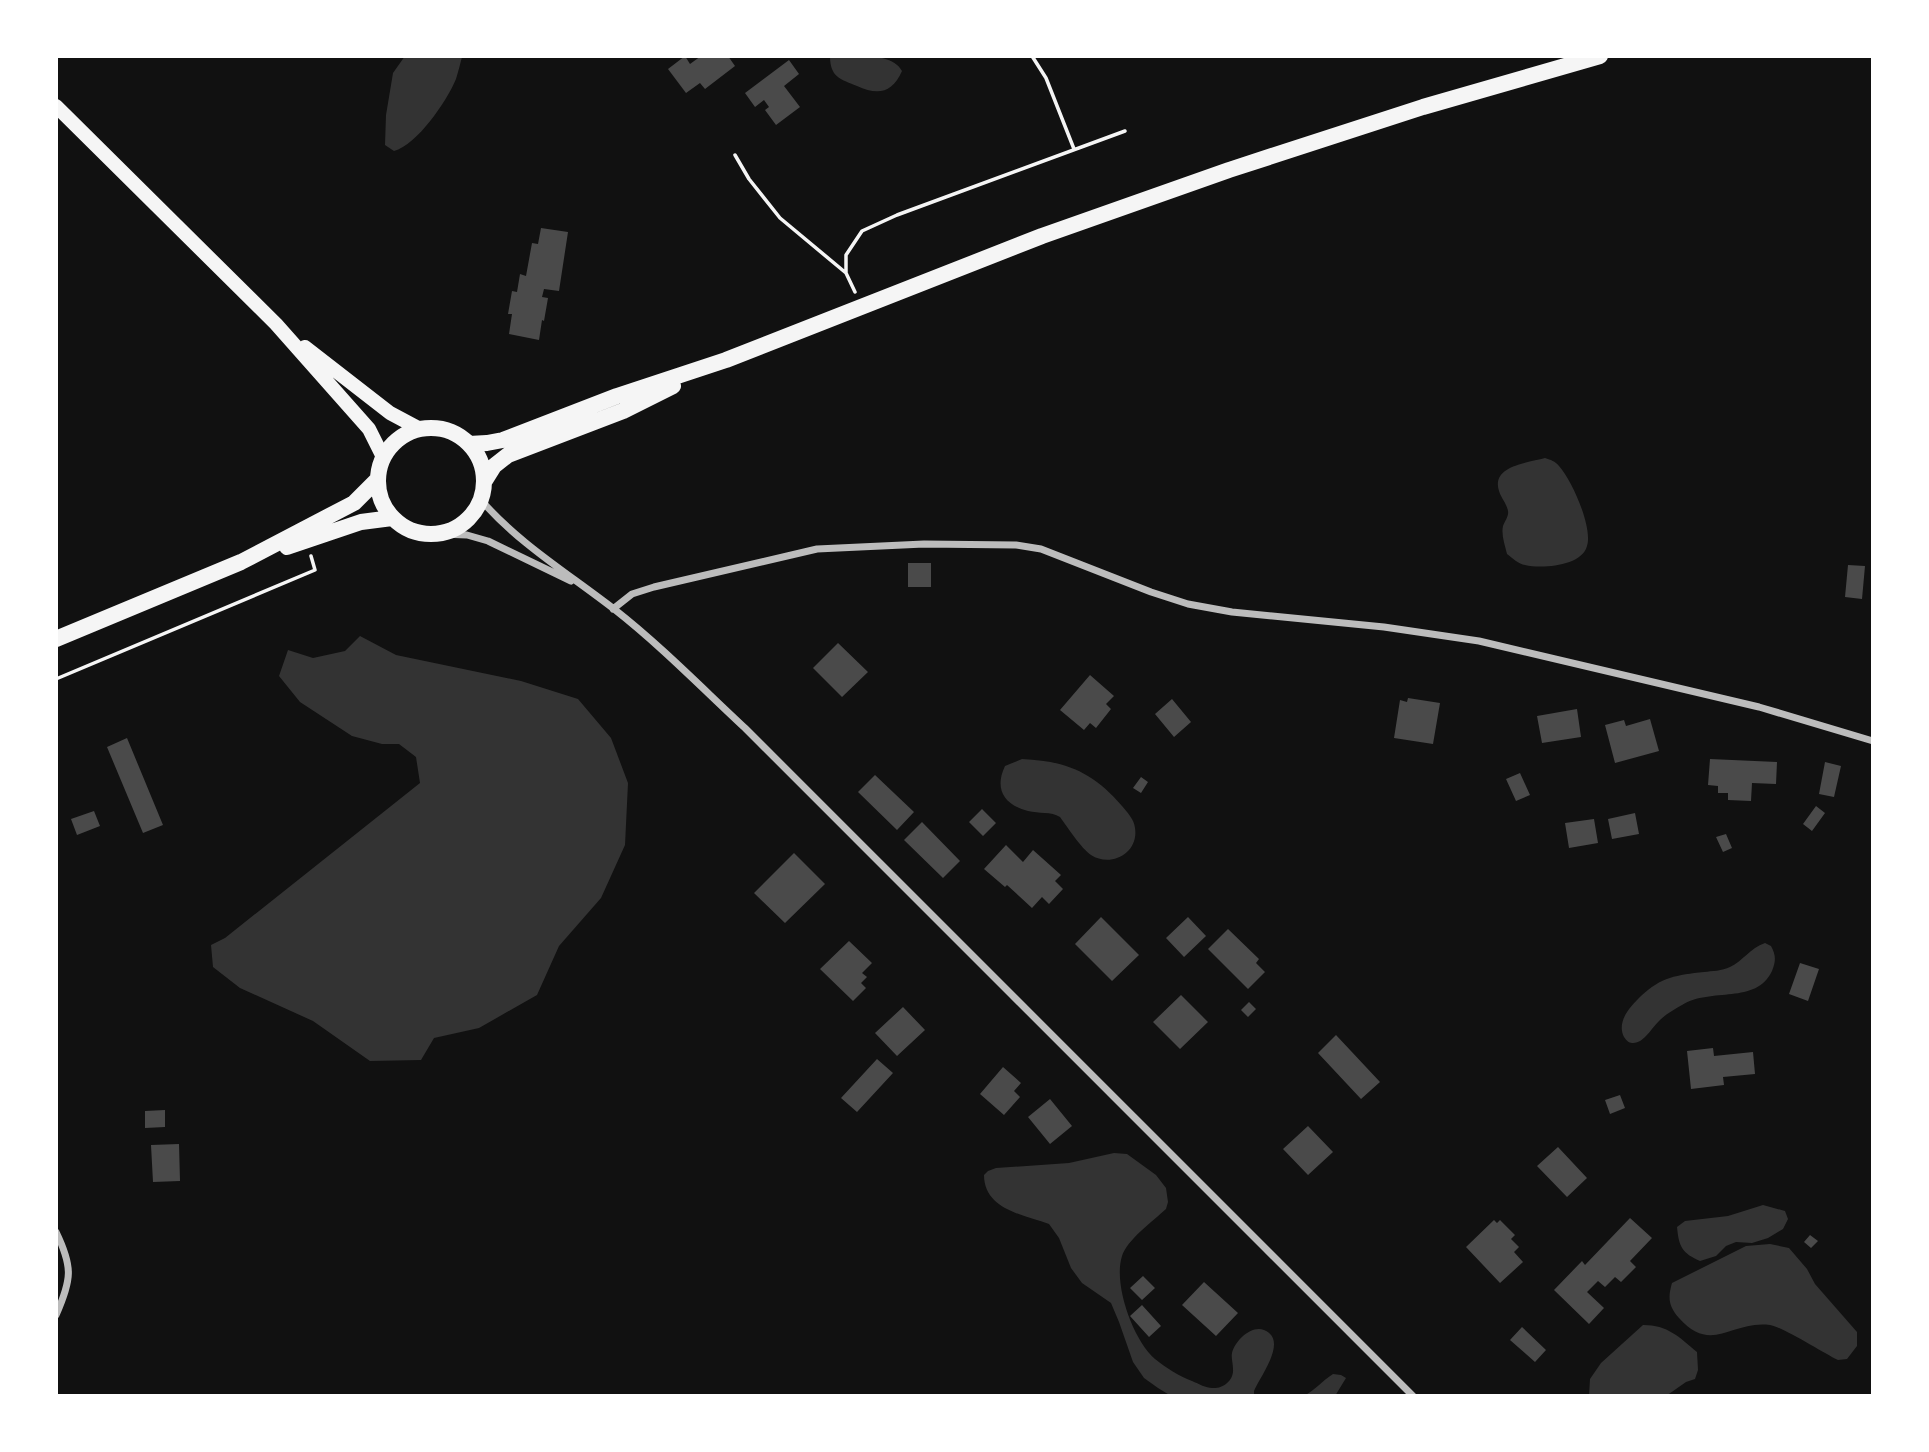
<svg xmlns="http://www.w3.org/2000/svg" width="1929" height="1452" viewBox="0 0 1929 1452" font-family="'PT Sans Narrow',sans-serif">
	<rect width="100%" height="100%" fill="#111"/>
	<path fill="#333" d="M405,56L462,57C460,65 458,72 456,79C447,101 417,145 394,151L385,145L386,115L393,73Z
		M830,56C849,56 892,51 902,71C892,94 877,95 857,86C840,79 830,77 830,56Z
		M1545,458C1551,460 1555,461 1559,466C1572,480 1593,528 1587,546C1582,566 1542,569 1525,565C1519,564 1512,558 1507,554C1505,545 1501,535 1503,526C1505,521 1509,516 1508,511C1507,504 1501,498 1499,491C1491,466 1527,463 1545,458Z
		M360,636L396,655L521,681L578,699L611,738L628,783L625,845L601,898L559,946L537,995L479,1028L434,1038L421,1060L370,1061L313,1021L240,988L213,967L211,945L225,938L420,783L416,757L399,744H382L352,736L300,702L279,676L288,650L313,658L345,651Z
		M1022,759C1066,761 1093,772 1122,806C1127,812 1134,819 1135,828C1139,853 1111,868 1091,855C1081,848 1068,828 1060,817C1051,811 1039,814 1028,811C1004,805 994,789 1005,766Z
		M1765,943L1771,946C1776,955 1776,961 1772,971C1756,1005 1711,987 1682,1005C1675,1009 1666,1014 1660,1020C1652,1027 1644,1044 1632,1043C1629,1043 1626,1040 1624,1037C1616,1021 1631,1006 1641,996C1661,977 1677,975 1704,972C1712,971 1722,971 1730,967C1743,961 1750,948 1765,943Z
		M1114,1153L1127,1154L1156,1175L1166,1188L1168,1202L1166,1209C1153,1221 1127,1240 1122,1256C1113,1284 1133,1340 1155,1359C1166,1368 1179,1376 1192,1381C1199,1384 1206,1388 1212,1388C1223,1389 1234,1380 1233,1369C1233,1363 1231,1358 1232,1353C1235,1341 1251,1325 1264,1330C1289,1340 1260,1376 1254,1391V1396H1171L1158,1388L1144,1378L1133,1362L1119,1322L1111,1303L1082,1283L1071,1268L1059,1238L1049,1224C1023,1215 984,1209 984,1175L988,1171L996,1168L1069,1163Z
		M1763,1205L1785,1211L1788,1219L1783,1229L1768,1238L1752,1243L1736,1242L1726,1246L1716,1256L1700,1261C1682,1253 1679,1247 1677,1227L1685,1221L1728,1216Z
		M1770,1244L1789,1248L1807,1269L1815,1284L1857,1332V1346L1847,1359L1838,1360C1823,1353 1783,1327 1770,1325C1731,1320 1712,1355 1679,1318C1668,1306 1668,1297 1672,1283L1746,1246Z
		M1643,1325C1668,1325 1679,1337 1697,1352L1698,1370L1695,1379L1686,1382L1666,1396H1589L1590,1379L1601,1363Z
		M1333,1374L1341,1375L1346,1378L1335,1396H1304C1315,1390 1322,1381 1333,1374Z"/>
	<path fill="#4a4a4a" d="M685,56L690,64L701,56H728L735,66L705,89L700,83L686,93L668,69Z
		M789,60L799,74L784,86L800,107L776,125L765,110L769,107L764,100L755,107L745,93Z
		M541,228L568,232L559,291L544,289L542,297L548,298L544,321L542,320L539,340L509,334L512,314H508L512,291L517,292L520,274L526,276L532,243L538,244Z
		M908,563H931V587H908Z
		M1848,565L1865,566L1862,599L1845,597Z
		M838,643L868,672L842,697L813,668Z
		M1090,675L1114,696L1106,704L1111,709L1096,728L1090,723L1084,730L1060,710Z
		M1408,698L1440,703L1433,744L1394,738L1400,700L1407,702Z
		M1172,699L1191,722L1174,737L1155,714Z
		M1577,709L1581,737L1542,743L1537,716Z
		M1650,719L1659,751L1615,763L1605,725L1624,720L1626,726Z
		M127,738L163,825L143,833L107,747Z
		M1710,759L1777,762L1776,784L1752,783L1751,801L1728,800V793H1718V786L1708,785Z
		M1825,762L1841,766L1834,797L1819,794Z
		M1520,773L1530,795L1516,801L1506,779Z
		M875,775L914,812L897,830L858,792Z
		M1141,777L1148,782L1141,793L1133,788Z
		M1816,806L1825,813L1812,831L1803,824Z
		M982,809L996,823L983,836L969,822Z
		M94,811L100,826L77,835L71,819Z
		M1635,813L1639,834L1612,839L1608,819Z
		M1594,819L1598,843L1569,848L1565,823Z
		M922,822L960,861L943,878L904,840Z
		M1726,834L1732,848L1723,852L1716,837Z
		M1006,845L1023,862L1033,850L1061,875L1055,881L1063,889L1049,904L1042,897L1032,908L1007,885L1005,887L984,869Z
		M794,853L825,884L785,923L754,893Z
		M1101,917L1139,955L1112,981L1075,944Z
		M1188,917L1206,936L1184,957L1166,938Z
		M1228,929L1259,959L1256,963L1265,972L1248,989L1208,949Z
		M849,941L872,963L862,973L867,977L861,983L866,988L853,1001L820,969Z
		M1800,963L1819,969L1808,1001L1789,994Z
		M1181,995L1208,1022L1180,1049L1153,1022Z
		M1249,1002L1256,1009L1248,1017L1241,1010Z
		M903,1007L925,1030L897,1056L875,1033Z
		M1336,1035L1380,1082L1361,1099L1318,1053Z
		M1713,1048L1714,1056L1753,1052L1755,1074L1723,1077L1724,1085L1691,1089L1687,1051Z
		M877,1059L893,1073L857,1112L841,1098Z
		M1003,1067L1021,1083L1014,1091L1020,1097L1004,1115L980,1094Z
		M1620,1095L1625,1108L1610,1114L1605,1100Z
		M1050,1099L1072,1126L1050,1144L1028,1117Z
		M165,1110V1127L145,1128V1111Z
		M1308,1126L1333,1152L1308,1175L1283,1149Z
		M179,1144L180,1181L153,1182L151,1145Z
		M1558,1147L1587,1178L1567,1197L1537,1166Z
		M1630,1218L1652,1238L1630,1261L1636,1267L1621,1282L1615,1277L1605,1287L1598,1281L1587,1292L1604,1308L1589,1324L1554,1290L1582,1261L1585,1265Z
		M1494,1220L1497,1223L1500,1220L1515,1235L1511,1239L1519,1247L1514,1252L1523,1262L1500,1283L1466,1247Z
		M1810,1235L1818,1241L1811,1248L1804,1242Z
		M1143,1276L1155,1288L1142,1300L1130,1288Z
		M1204,1282L1238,1313L1216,1336L1182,1305Z
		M1142,1305L1161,1326L1149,1337L1130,1316Z
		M1522,1327L1546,1350L1535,1362L1510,1340Z"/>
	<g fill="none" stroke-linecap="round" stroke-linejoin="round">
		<path stroke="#f5f5f5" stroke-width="3.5" d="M1032,56L1046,78L1074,149
			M735,155L749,179L780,218L846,273L855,292
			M846,273V255L862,231L897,215L1125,131
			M56,679L315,570L311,556"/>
		<path stroke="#bcbcbc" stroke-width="7" d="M481,500C518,543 569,574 614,609C660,645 702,688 745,728L1413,1396
			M441,534L467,535L488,541L571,581
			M613,609L632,594L654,587L817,549L924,544L1016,545L1041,549L1151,592L1188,604L1232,612L1384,627L1479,641L1759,707L1873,741
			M56,1232C73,1267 72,1279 56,1315"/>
		<path stroke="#f5f5f5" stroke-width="14" d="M56,106L276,324L369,429L383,457
			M305,347L390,413L420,429"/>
		<path stroke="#f5f5f5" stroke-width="16" d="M378 481a53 53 0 1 1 106 0a53 53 0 1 1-106 0Z
			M469,444L487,443L503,440L617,396L726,360L1042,236L1229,170L1423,107L1600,56
			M484,482L494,466L508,455L623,411L673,386
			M287,547L361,522L392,518
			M56,639L241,562L354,503L377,480"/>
	</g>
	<rect width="1929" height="1452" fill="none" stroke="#ffffff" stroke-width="116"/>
</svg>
